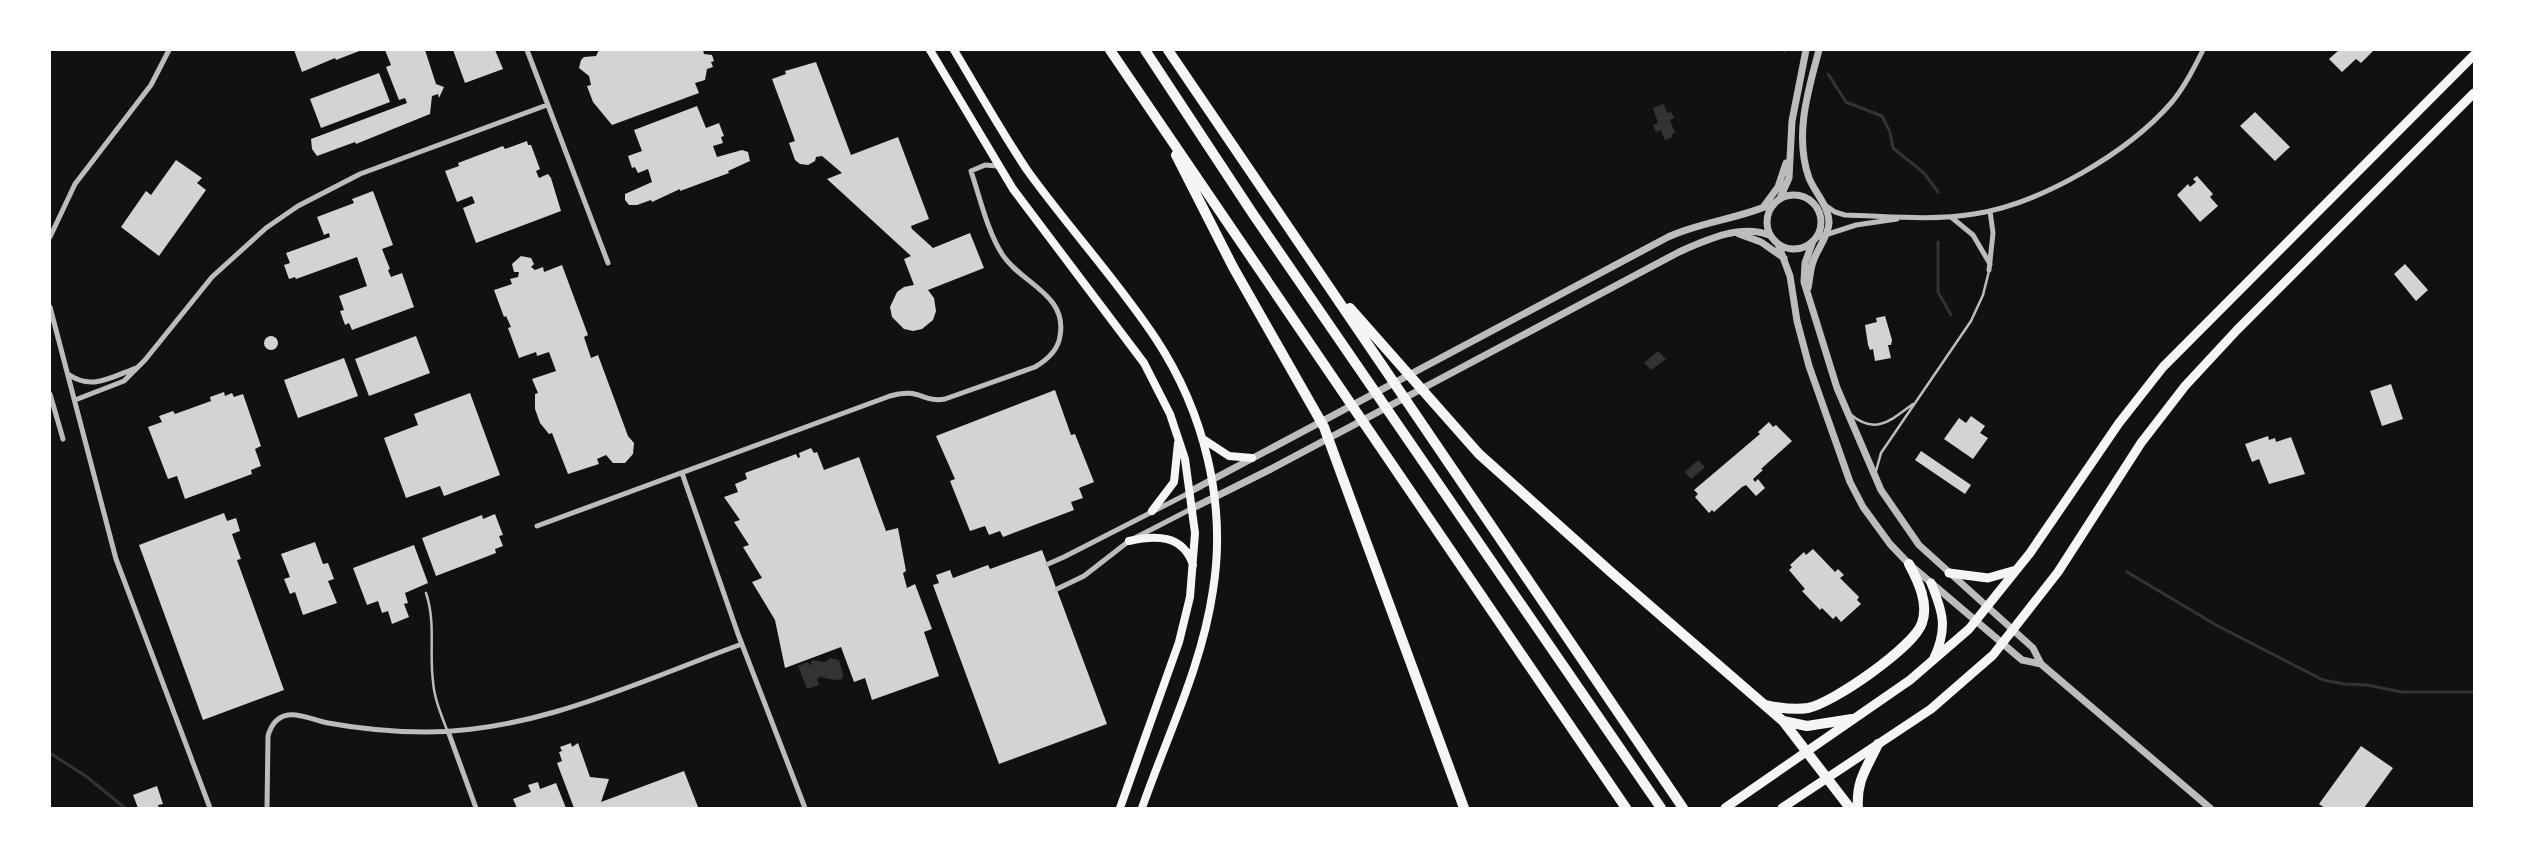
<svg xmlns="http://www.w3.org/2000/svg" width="2524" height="858" viewBox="0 0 2524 858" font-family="Poppins,sans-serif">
	<rect width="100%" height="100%" fill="#111"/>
	<path fill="#333" d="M1664,104L1667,113L1671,112L1674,118L1670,120L1675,133L1671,134L1673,137L1665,140L1661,130L1656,132L1653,125L1658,123L1653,108Z
		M1658,351L1666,359L1651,370L1644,363Z
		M1698,460L1705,467L1691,479L1685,472Z
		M830,658L839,660L843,674L842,679L835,680L820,677L817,679L819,685L807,689L798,666L808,662L810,666L812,660L825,662Z"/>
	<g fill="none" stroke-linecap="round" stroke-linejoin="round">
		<path stroke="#333" stroke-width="3" d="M1784,50L1785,51
			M1828,74L1846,102L1882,116L1890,132L1893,148L1924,173L1938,192
			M1938,242V292L1951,315
			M2127,572L2216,625L2323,680L2345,684L2367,685L2402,692H2474
			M50,753L87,777L125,808"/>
	</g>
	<path fill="#d3d3d3" d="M294,50H362L336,60L335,58L302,72Z
		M385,50H425L436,84L444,87L439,98L438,94L432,96L430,114L356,144L355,142L317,156L312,149L311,139L407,103L405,98L399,100L386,67L391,65Z
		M453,50H495L503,69L465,83Z
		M599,50H703L704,54L712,55L714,61L711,62L713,67L707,69L705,80L695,83L699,93L612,125L593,102L587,86L591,85L589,76L579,68L581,60L584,57L596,56Z
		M2339,50H2374L2361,63L2356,59L2342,72L2329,59Z
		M816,62L851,155L898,137L929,219L911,226L912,229L933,248L970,233L984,268L928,290L934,298L936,311L933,320L922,329L913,331L904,329L892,317L890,307L897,292L904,287L914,285L904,259L911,256L827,179L842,173L822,156L816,157L815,161L808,165L800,164L795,160L789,143L795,141L772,79L786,74L785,71Z
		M379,73L390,102L321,128L310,99Z
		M697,106L706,128L719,123L724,136L721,137L723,143L713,146L717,157L742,150L748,152L750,161L728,171L729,173L680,191V189L652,202L651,200L637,205H629L625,200V194L652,182L648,169L638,173L635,167L632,168L628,156L642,151L634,130Z
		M2255,112L2290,147L2275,161L2240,126Z
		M527,141L528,145H531L540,169L536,171L539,178L548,174L551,178L561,211L476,243L463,208L475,203L472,196L457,202L445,171L459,166L458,163L503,146L505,149Z
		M176,160L202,178L197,183L206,190L159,256L121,227L146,191L151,195Z
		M2197,176L2213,194L2210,197L2218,206L2200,222L2177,195L2188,184L2190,187L2196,182L2193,179Z
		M373,191L393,245L382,249L390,269L388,270L391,277L402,273L414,307L352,330L349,323L345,325L340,311L344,310L339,296L367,286L357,257L296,279L295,277L289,279L284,265L290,263L286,253L330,237L329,233L324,235L317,217L354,203L352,199Z
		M521,256L531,258L534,264L531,267L535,270L543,267L544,272L562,265L588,335L584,337L591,358L598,355L628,436L634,443L633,454L625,463H613L606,455L597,459L599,464L568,474L552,433L549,434L540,423L535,409V394L538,393L532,379L556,371L549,352L537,356L536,352L519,358L508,328L511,327L506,316L504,317L494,290L512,284L510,279L518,277L519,272H514L512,264Z
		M2405,264L2428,290L2416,301L2394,274Z
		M1885,316L1892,340L1891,345H1888L1891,358L1875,361L1873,349L1870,350L1868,345L1865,325L1877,322L1876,318Z
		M416,336L430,373L369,396L355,359Z
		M264 343a7 7 0 1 1 14 0a7 7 0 1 1-14 0Z
		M344,358L358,396L298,418L284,380Z
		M2391,384L2403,419L2382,426L2370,391Z
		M1055,390L1071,435L1075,434L1094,482L1079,488L1083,498L1071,502L1074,510L1003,537L1000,531L989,535L985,526L970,531L950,481L955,479L936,436Z
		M224,392L225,396L232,393L234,397L243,394L261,446L255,449L261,466L251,470L252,474L185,499L177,476L168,479L148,427L162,422L159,416L173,411L175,414L211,401L210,397Z
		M470,393L500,475L444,496L440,486L406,498L384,438L418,425L414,414Z
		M1971,416L1985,426L1980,433L1988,438L1973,459L1944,439L1959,418L1966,423Z
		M1769,422L1773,427L1776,425L1792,441L1761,469L1763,470L1753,479L1755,482L1758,479L1765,488L1756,496L1746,485L1742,487L1714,512L1712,510L1709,513L1695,497L1698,494L1694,490L1760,434L1758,432Z
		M2268,436L2269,440L2275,438L2276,442L2291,437L2305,474L2269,484L2259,459L2252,462L2245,444Z
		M811,448L814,453L817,452L824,470L859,457L886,531L898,528L906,571L903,573L907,588L915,584L932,629L924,632L939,676L872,700L865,678L854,682L841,647L785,668L775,620L752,582L762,578L743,547L749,545L734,522L740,520L724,497L738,492L735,484L747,479L745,473L796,454L798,458L800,457L799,453Z
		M1921,451L1971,485L1965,494L1915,460Z
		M224,513L227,521L236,518L240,531L232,534L241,559L237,560L284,690L203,720L139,545Z
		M495,514L503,535L499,536L503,546L495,549L496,553L436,576L422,538L482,515L483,519Z
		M315,542L323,564L328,563L334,579L328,581L337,603L303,615L295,592L290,594L284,579L290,577L281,554Z
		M414,545L428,583L405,593L408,603L404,604L409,617L392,624L388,611L382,613L378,601L367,605L353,568Z
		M1813,549L1835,572L1838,569L1844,575L1840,578L1859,597L1857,600L1861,604L1841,622L1836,616L1833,619L1822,608L1820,610L1802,591L1805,589L1789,570L1792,567L1790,565L1804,552L1806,555Z
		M1042,550L1107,724L999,764L933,585L939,583L936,575L950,570L953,578L988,565L990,569Z
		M571,743L572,747L578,743L590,777L609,779L601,802L684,771L698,807L574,808L557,763L562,761L559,752L562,751L560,747Z
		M2361,746L2393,768L2364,808H2325L2319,804Z
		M538,782L540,789L556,783L566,808H517L513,799L531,792L528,785Z
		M157,786L163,804L158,805L159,808H138L133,795Z"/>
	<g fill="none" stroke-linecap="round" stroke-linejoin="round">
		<path stroke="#bcbcbc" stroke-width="2.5" d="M1850,414C1876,436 1891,420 1913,404
			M1876,471L1881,453L1971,321L1983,295L1989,271
			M426,593C436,623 429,651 433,681C434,698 441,714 447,730"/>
		<path stroke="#bcbcbc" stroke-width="5" d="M527,50L608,263
			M1825,205L1835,212L1845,215C1887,216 1931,221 1974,214C2040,204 2128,153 2172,102C2185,86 2194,68 2203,50
			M1951,217L1973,235L1990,264
			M50,237L75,184L151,85L169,50
			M1816,238L1856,225L1897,219
			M1989,270L1993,233L1990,211
			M50,307L116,559L210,808
			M68,374C91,391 112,377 136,368
			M50,394L63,439
			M75,400L124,381L145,360L212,277L266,228L298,206L360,174L547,105
			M682,473L738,634L805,808
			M537,526L890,396C919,387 923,403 945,399L1035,367C1047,360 1058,351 1060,336C1068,294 1020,283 1002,254C987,230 980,198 971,171L985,165L997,166
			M1048,564L1064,557L1191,492
			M1057,589L1084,576L1129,541L1193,508
			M448,731L476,808
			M267,808L268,736C271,725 277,717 288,715C301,713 316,721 328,723C361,729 393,732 426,732C537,732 640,681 742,644"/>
		<path stroke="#bcbcbc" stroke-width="7" d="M1767 222a27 27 0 1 1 54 0a27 27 0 1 1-54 0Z
			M1780,198L1789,178L1792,121L1806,50
			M1764,206L1778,187L1786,163
			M1739,234L1761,242L1784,258
			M1813,241L1805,263L1804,282L1837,388L1881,490L1919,545L2033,648L2041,664L2210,808
			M1778,244L1790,276L1797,321L1809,366L1850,482L1863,507L1890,544L1909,564L2022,660L2041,664
			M1808,288C1810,279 1810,270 1813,262C1817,249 1828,237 1829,223C1829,206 1815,193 1809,178C1794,136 1808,91 1819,50
			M1191,491L1668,237C1703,221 1740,219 1774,203
			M1193,508L1271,469L1679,252C1706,240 1740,224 1769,235"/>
		<path stroke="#f5f5f5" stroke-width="8" d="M930,50L1013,189L1144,363L1170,414L1185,459L1195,533L1190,597L1179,642L1120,808
			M954,50C978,90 1001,131 1027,170C1068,227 1117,280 1156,339C1204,412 1227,503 1213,590C1202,666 1167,736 1142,808
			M1203,439L1229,456L1252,458
			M1152,511L1174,482L1178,443
			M1129,541C1155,535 1183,534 1193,565"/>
		<path stroke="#f5f5f5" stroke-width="9" d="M1949,573L1988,578L2016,570
			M1931,583C1943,612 1948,628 1934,658
			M1725,808L1910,680L1969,629L2030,553L2119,423L2163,367L2474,55
			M1782,808L1931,709L1993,655L2058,572L2141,443L2185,386L2237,330L2474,93"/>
		<path stroke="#f5f5f5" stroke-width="10" d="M1110,50L1626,808
			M1145,50L1253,214L1661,808
			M1168,50L1683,808
			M1176,155L1233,267L1324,427L1464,808
			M1350,308L1479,454L1612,573L1783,721L1850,808
			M1766,705C1779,708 1794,710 1808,708C1833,703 1914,647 1922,623C1929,603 1918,581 1909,564
			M1783,721L1807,726L1852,719
			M1858,808C1856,780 1867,768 1878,744"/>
	</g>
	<rect width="2524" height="858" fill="none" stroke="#ffffff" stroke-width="102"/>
</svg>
